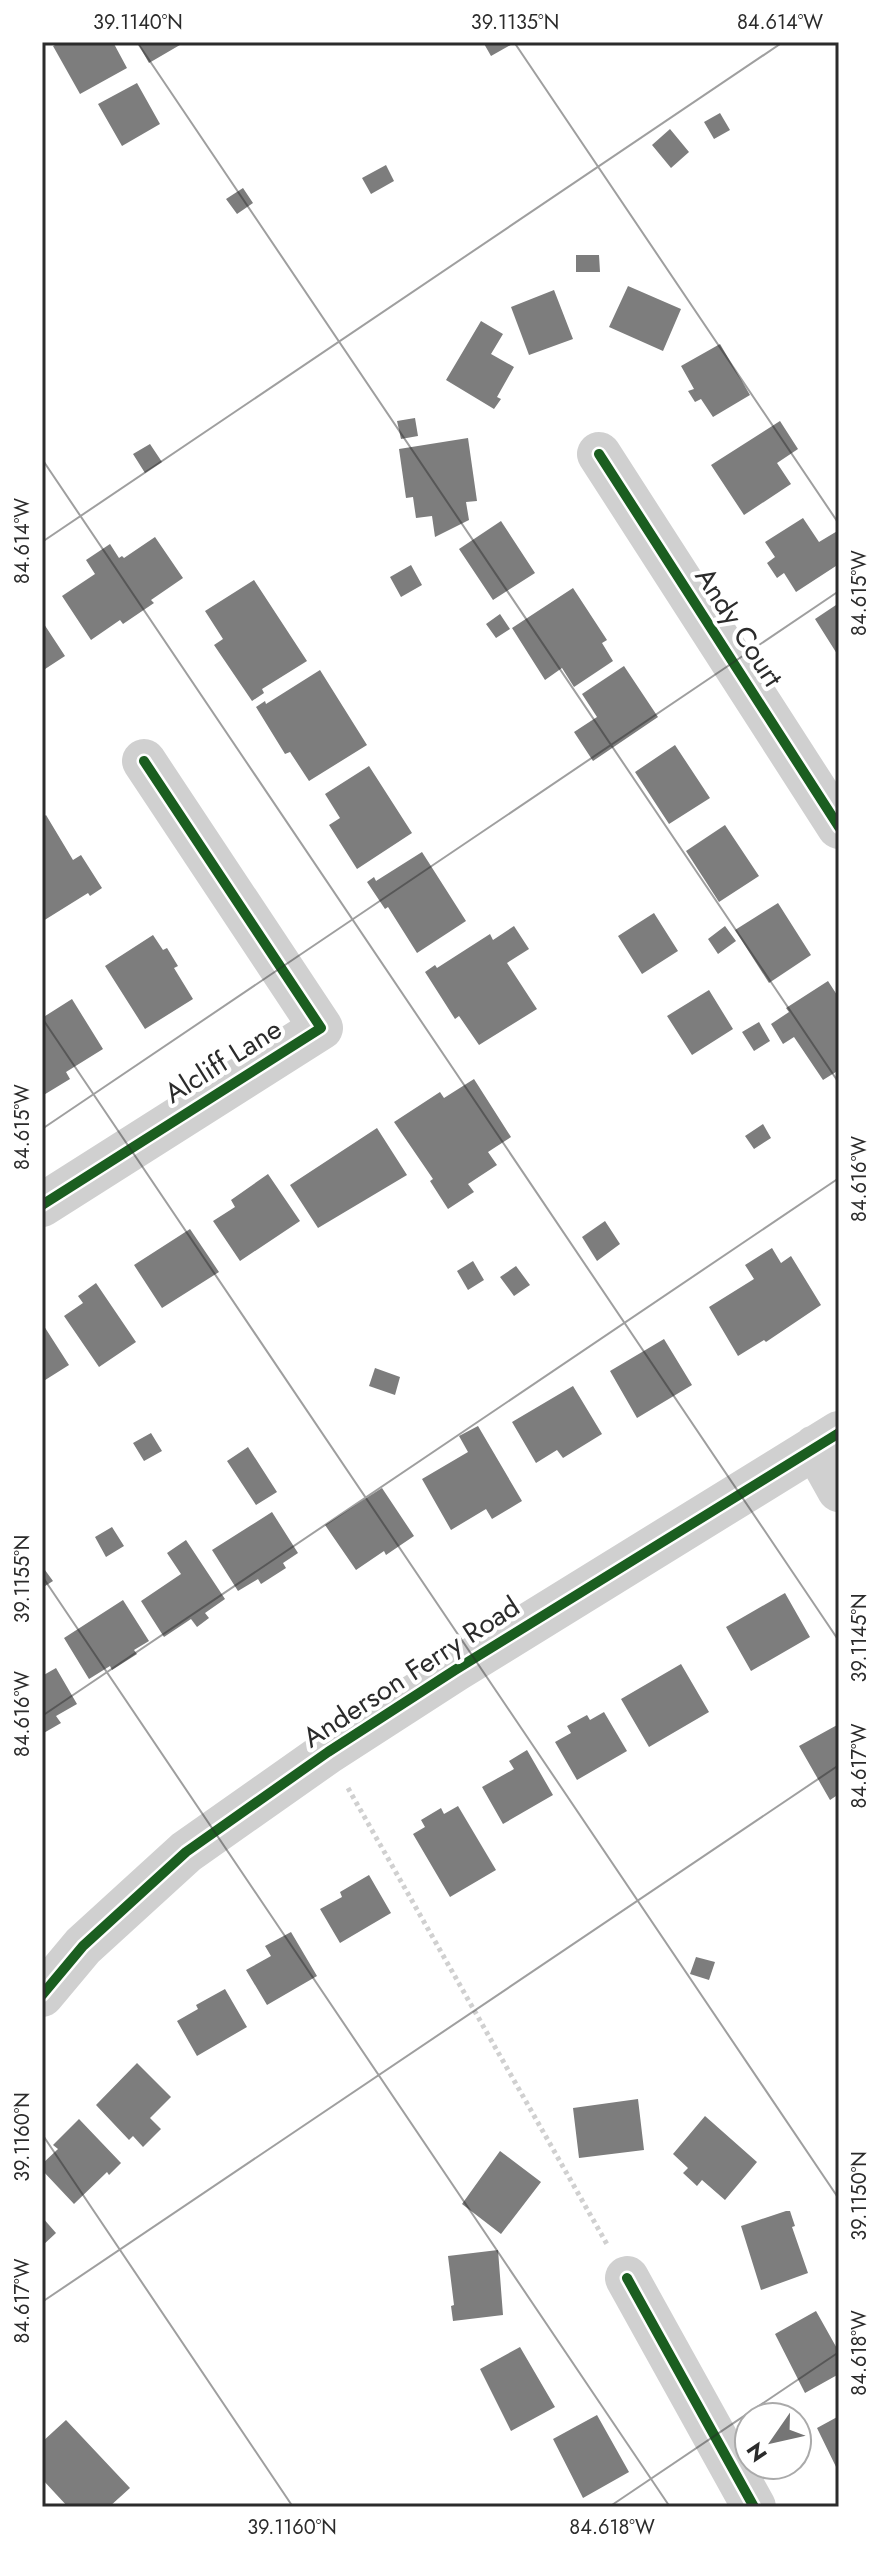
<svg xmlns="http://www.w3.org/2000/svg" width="881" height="2549" viewBox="0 0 881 2549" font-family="Jost,sans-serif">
	<rect width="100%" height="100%" fill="#fff"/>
	<path fill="#7d7d7d" d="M61,42H113L127,68L80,94L53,46Z
		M137,42H185L149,63Z
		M483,42H516L491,56Z
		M137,83L160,124L122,146L98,104Z
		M720,113L730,130L714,139L704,122Z
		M670,129L689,152L671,168L652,145Z
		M386,165L394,181L371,194L362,178Z
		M243,188L253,203L237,214L226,199Z
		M576,255H599L600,272H576Z
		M628,286L681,309L663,351L609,327Z
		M554,290L573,339L529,355L511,307Z
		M481,321L503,334L491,354L514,367L497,397L501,399L494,409L446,380Z
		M720,344L750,395L713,417L701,399L695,402L688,391L694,389L681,366Z
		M415,418L418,436L401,439L397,421Z
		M780,421L798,449L777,463L791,484L744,515L711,465Z
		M468,438L477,501L466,502L469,520L435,537L432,516L416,518L413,497L406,498L399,449Z
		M150,444L162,462L145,473L133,454Z
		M803,518L819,542L839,530V564L796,592L784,573L777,578L767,563L775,557L765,542Z
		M501,521L535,573L493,600L459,549Z
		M155,537L183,578L151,600L154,603L123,624L120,620L91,640L62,596L95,574L86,560L110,544L119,558L122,556L124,558Z
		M411,565L422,585L401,597L390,577Z
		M254,580L307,661L262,689L264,693L252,701L214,645L223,639L205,611Z
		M573,588L607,640L602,643L613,661L574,687L562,668L545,680L512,628Z
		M839,603V657L815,619Z
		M500,614L510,629L496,638L486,624Z
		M42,621L65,656L42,671Z
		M624,666L658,717L593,761L574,732L597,717L582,694Z
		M320,670L367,745L309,781L290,752L285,754L256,707L265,701L266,704Z
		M675,745L710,798L669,824L635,772Z
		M369,766L412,833L357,869L329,825L340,818L325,794Z
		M46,815L73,860L81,855L102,888L90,896L88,893L43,921L42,818Z
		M725,825L759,876L719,902L686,851Z
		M422,852L466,921L417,953L388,907L385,909L367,882L374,877L376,881Z
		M778,903L811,955L769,983L735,930Z
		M654,913L678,951L642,974L618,936Z
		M514,926L529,949L507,963L537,1009L479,1045L459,1016L455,1019L425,972L435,965L437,968L490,934L493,940Z
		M725,926L736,941L718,954L708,939Z
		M153,935L163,950L167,948L178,966L174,968L193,999L145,1029L105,966Z
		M828,981L839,998V1070L823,1080L794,1037L783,1044L771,1024L789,1012L786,1008Z
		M709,990L733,1029L692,1055L667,1016Z
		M72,999L103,1049L66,1072L70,1079L42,1096V1018Z
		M759,1022L770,1041L754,1051L742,1032Z
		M474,1079L511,1137L488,1152L497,1165L468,1184L474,1192L448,1209L430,1181L433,1179L394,1122L440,1092L444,1098Z
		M763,1124L771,1138L754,1149L745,1136Z
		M377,1128L407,1175L318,1228L290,1185Z
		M268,1174L300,1221L240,1261L213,1221L235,1207L231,1200Z
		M605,1221L620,1244L597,1261L582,1237Z
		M190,1229L219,1272L162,1308L134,1265Z
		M772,1248L781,1263L791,1256L821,1305L766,1342L764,1340L738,1356L709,1307L754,1279L745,1265Z
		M473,1261L484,1280L468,1290L457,1271Z
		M516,1266L530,1285L514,1296L500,1277Z
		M96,1283L136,1342L99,1367L64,1316L83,1303L78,1296Z
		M42,1323L69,1365L42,1382Z
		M664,1339L692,1385L637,1418L610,1371Z
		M375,1368L400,1377L395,1395L369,1386Z
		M573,1386L602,1434L563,1458L557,1450L536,1463L512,1422Z
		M478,1426L522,1501L492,1519L486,1509L451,1530L422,1479L468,1452L459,1436Z
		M151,1433L162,1451L144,1461L133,1443Z
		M248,1447L277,1492L256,1505L227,1461Z
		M382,1488L414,1536L386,1555L384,1551L356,1570L325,1525Z
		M272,1512L298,1553L283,1563L286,1568L261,1584L258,1579L238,1591L212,1550Z
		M112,1527L124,1546L106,1557L95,1537Z
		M186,1540L225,1599L205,1613L209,1618L197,1627L191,1619L164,1637L141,1601L181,1574L167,1553Z
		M42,1566L53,1581L42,1588Z
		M785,1593L810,1637L751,1671L726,1627Z
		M123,1600L149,1641L134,1650L137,1654L112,1670L110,1666L89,1679L64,1638Z
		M681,1664L709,1712L649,1747L621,1699Z
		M56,1668L77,1704L56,1716L61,1723L42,1734V1676Z
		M604,1712L627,1751L577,1780L555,1742L571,1733L567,1726L587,1715L590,1720Z
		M839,1724V1794L830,1800L799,1746Z
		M527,1750L553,1795L503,1824L482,1787L514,1769L509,1761Z
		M458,1806L496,1870L450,1897L413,1834L425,1827L421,1820L441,1808L444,1814Z
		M369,1875L391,1913L340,1943L320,1909L342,1897L340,1892Z
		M291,1932L317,1976L267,2005L246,1970L271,1956L265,1946Z
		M696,1957L715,1962L709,1980L690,1974Z
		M225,1989L247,2027L197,2056L177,2021L198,2009L196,2005Z
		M137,2063L171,2097L150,2118L161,2129L143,2147L133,2136L129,2140L96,2105Z
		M638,2099L644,2150L579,2158L573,2108Z
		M705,2116L757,2162L725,2200L702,2180L697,2186L683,2173L688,2168L673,2154Z
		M79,2119L121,2163L109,2175L107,2172L74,2204L42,2170V2164L58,2149L53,2145Z
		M500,2151L541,2182L501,2234L462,2204Z
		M786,2211H790L795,2226L792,2227L808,2273L761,2290L741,2226Z
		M42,2217L56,2233L42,2246Z
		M498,2250L503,2315L453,2321L451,2306L454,2305L448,2256Z
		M816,2311L839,2352V2374L805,2393L775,2334Z
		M520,2347L555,2407L511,2431L480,2369Z
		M597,2415L629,2472L583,2498L553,2439Z
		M839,2416V2473L817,2428Z
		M66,2420L130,2488L109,2507H68L42,2479V2442Z"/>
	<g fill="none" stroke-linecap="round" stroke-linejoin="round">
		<path stroke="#d0d0d0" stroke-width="5" stroke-dasharray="4 4" stroke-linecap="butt" d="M348,1788L608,2246"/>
		<path stroke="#d0d0d0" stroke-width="44" d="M599,454L839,827
			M42,1205L321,1028L144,761
			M815,1447L839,1490
			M42,1995L83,1946L186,1852L328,1752L455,1670L839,1433
			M627,2278L754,2507"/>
		<defs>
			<path id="cycleway" d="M599,454L839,827
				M42,1205L321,1028L144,761
				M42,1995L83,1946L186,1852L328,1752L455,1670L839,1433
				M627,2278L754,2507"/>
		</defs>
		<use href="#cycleway" stroke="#fff" stroke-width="15"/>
		<use href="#cycleway" stroke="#1b5e20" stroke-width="10"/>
	</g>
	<path fill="none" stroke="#2b2b2b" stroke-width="2" stroke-opacity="0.45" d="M137,42L839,1083M514,42L839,524M42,459L839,1641M42,542L783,42M42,1018L839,2199M42,1129L839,591M42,1576L670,2507M42,1716L839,1178M42,2134L293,2507M42,2302L839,1765M609,2507L839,2352"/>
	<g text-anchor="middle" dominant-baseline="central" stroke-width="8" stroke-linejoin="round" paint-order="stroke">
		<g font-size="28" fill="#2b2b2b" stroke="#fff">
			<text transform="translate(739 627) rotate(57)">Andy Court</text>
			<text transform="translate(223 1061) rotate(-32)">Alcliff Lane</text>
			<text transform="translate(411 1672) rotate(-33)">Anderson Ferry Road</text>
		</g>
	</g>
	<rect width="881" height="2549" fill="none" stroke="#ffffff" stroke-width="88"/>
	<g transform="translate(773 2441) rotate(236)"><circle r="38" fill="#ffffff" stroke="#aaaaaa" stroke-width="2"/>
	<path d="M0-6L14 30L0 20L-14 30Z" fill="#757575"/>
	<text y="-12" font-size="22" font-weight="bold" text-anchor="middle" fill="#2b2b2b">N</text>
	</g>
	<rect x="44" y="44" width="793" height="2461" fill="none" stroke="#2b2b2b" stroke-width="3"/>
	<g font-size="20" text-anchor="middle" fill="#2b2b2b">
		<text x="138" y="29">39.1140°N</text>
		<text x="515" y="29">39.1135°N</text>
		<text x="780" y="29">84.614°W</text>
		<text transform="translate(22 541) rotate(-90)" y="7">84.614°W</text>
		<text transform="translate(859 593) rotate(-90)" y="7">84.615°W</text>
		<text transform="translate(22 1127) rotate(-90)" y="7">84.615°W</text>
		<text transform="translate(859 1179) rotate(-90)" y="7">84.616°W</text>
		<text transform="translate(22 1579) rotate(-90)" y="7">39.1155°N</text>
		<text transform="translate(859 1638) rotate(-90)" y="7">39.1145°N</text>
		<text transform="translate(22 1714) rotate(-90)" y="7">84.616°W</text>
		<text transform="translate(859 1766) rotate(-90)" y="7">84.617°W</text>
		<text transform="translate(22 2137) rotate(-90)" y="7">39.1160°N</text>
		<text transform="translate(859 2196) rotate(-90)" y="7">39.1150°N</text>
		<text transform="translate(22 2301) rotate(-90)" y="7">84.617°W</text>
		<text transform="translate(859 2353) rotate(-90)" y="7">84.618°W</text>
		<text x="292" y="2534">39.1160°N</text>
		<text x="612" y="2534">84.618°W</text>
	</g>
</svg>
